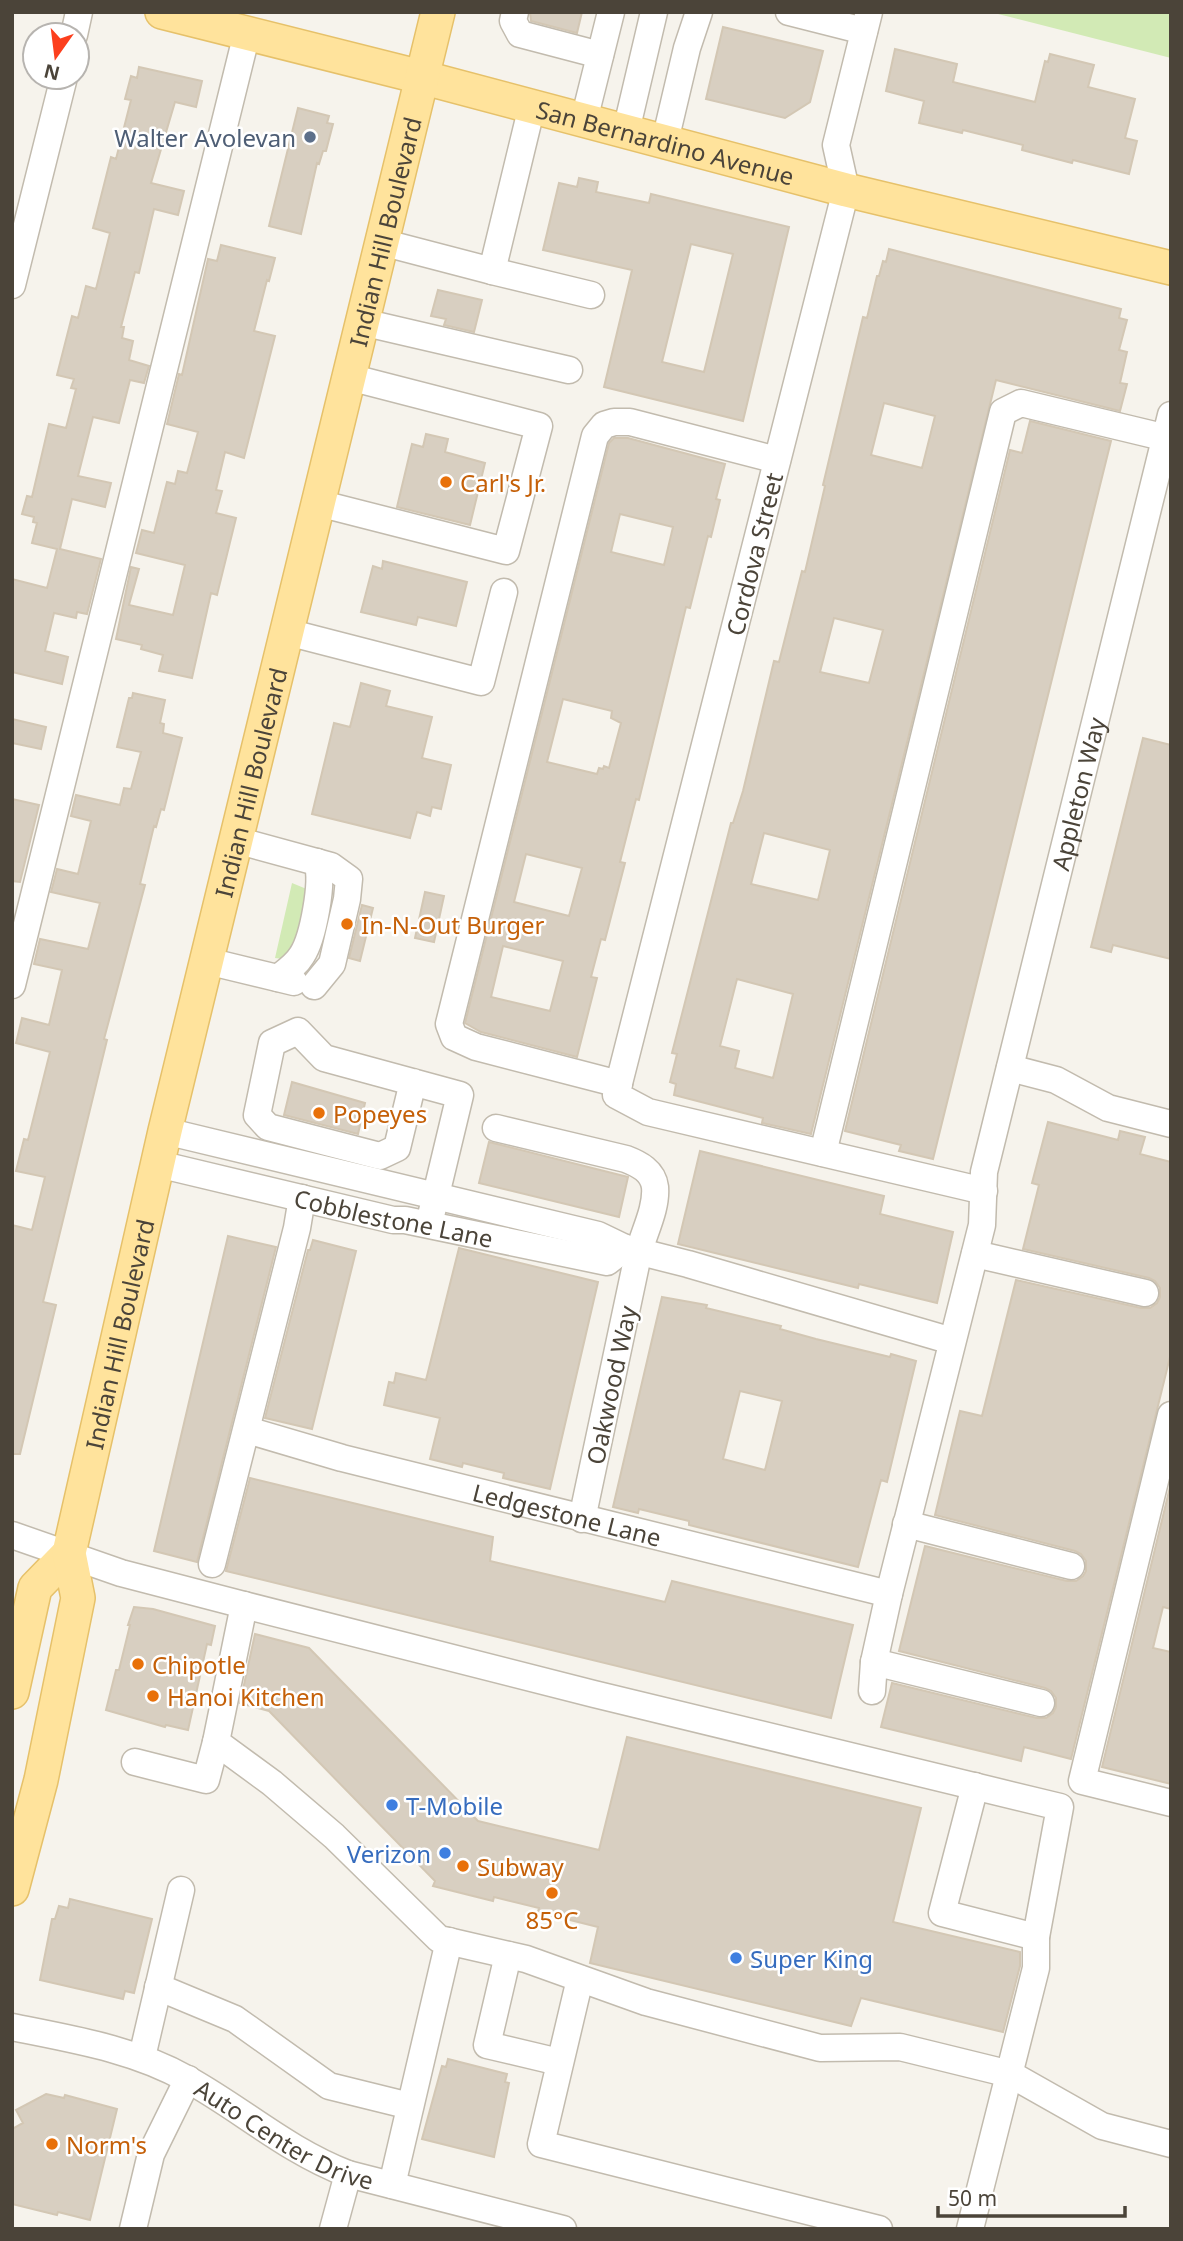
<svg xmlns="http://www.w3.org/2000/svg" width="1183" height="2241" viewBox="0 0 1183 2241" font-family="'Noto Sans',sans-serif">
	<rect width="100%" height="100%" fill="#f6f3ec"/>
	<path fill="#d2eab5" d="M990,12H1171V58Z
		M292,883L309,890L298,947L283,959L275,958Z"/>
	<path fill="#d8cfc1" stroke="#d3c7b4" stroke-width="2" fill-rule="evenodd" d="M530,12H582L577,33L531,21Z
		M723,27L823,51L810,102L785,118L706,99Z
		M895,49L957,64L953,82L1035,102L1045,61L1048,62L1050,54L1094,65L1088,87L1135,99L1125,138L1137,141L1129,174L1073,160L1072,163L1022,150L1023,145L963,130L962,133L919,123L924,101L886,91Z
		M139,67L202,81L196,107L175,102L151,183L184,191L178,215L154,209L139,273L135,272L121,327H124L122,338L133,341L129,360L149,366L144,383L130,380L119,423L93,417L78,476L111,483L105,507L72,499L60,549L101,559L87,614L77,612L76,618L54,613L45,651L68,657L62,684L12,672V579L47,588L57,549L32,543L37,523L33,522L34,517L22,514L27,496L32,497L49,424L66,428L76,389L71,388L74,379L57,375L72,316L78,318L86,286L96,289L110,233L93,228L111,157L116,159L131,100L125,99L131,76L137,78Z
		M298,108L329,116L327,123L333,124L326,151H323L319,164L317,163L301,234L269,226Z
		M579,178L598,182L596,192L649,203L651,194L789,227L743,421L604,387L632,270L543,250L559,183L577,187ZM691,244L733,254L704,372L662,362Z
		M221,245L275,258L269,281L267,280L254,331L275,336L244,458L225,452L216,490L222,491L216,513L236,518L217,595L211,593L192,678L159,671L163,655L141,649L142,645L116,639L131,567L139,569L129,605L173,615L185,565L136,553L142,530L154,533L167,482L175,484L178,471L187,473L198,432L167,424L179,374L182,375L208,259L217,261Z
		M889,249L1121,309L1119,318L1127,320L1119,350L1127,352L1120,383L1127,384L1120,411L996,380L811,1134L762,1123L763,1118L674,1095L676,1084L670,1082L677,1054L672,1053L731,823H733L743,791L774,661L779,662L802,571L805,572L825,486L823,485L863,317L867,318L877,276H879L883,261L886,262ZM884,403L935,416L922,468L871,455ZM834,618L883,630L869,683L820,672ZM764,833L830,850L818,900L751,884ZM737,979L793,994L773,1078L735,1068L739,1051L720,1046Z
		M438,290L482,300L474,332L444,325L446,319L431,316Z
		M1030,421L1111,441L933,1159L899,1151L901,1145L845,1131L1010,450L1022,453Z
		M426,434L448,439L445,452L485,463L470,525L397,507L412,444L423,447Z
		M614,438H628L725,464L716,499L720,500L711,537L708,536L690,608L686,607L639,800L636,799L620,862L625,863L605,940L601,939L591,977L597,978L577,1057L481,1032L465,1023L609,443ZM620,514L673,527L664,565L611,552ZM563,699L612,711L611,718L621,723L609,768L604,766L603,769L599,768L597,774L547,762ZM526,854L582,868L569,916L514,902ZM503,946L563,961L550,1011L491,997Z
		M383,561L467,582L456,626L418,617L416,625L361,612L373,566L382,569Z
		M361,683L390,691L386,706L432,717L422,758L451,765L441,809L432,807L430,816L417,812L410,838L312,814L334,723L350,727Z
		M133,693L165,700L160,723L164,724L163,733L182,738L164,810L161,809L156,827L154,826L140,884L145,885L104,1039L107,1040L43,1302L56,1305L20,1454H12V1225L32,1230L45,1177L16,1171L24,1139L28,1140L50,1052L16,1043L22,1018L49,1025L62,970L34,964L40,939L88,949L100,903L51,892L57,869L78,874L91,821L71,816L76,795L120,805L124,788L131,789L141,752L117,747L129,698H132Z
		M12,719L46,727L41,749L12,743Z
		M1143,738L1171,745V959L1113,945L1111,952L1091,947Z
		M12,799L39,805L20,882L12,881Z
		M425,892L444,896L434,942L415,938Z
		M362,905L373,908L360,961L349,958Z
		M292,1082L365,1103L358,1134L284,1115Z
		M1048,1122L1118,1140L1120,1131L1145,1137L1140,1154L1171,1162V1353L1071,1759L1024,1747L1021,1761L881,1727L892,1683L1037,1718H1046L1053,1713L1056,1707V1698L1051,1691L1045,1688L899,1651L925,1546L1067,1581H1076L1083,1576L1086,1571V1561L1081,1554L1075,1551L935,1515L960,1411L982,1416L1016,1280L1141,1308H1150L1157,1303L1160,1297V1288L1155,1281L1149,1278L1023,1249L1039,1185L1032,1183Z
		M489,1142L628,1177L619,1217L479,1183Z
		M700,1151L884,1196L880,1214L953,1232L937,1303L859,1284L858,1288L678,1244Z
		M228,1236L276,1247L197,1562L154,1551Z
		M313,1240L356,1251L312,1429L265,1418L308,1250H310Z
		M459,1248L598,1282L550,1489L503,1478L504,1473L463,1463L462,1467L430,1459L440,1418L384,1405L389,1382L394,1383L396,1373L426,1380Z
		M662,1297L707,1305L706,1308L781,1326L780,1329L816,1339L890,1357L891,1354L916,1361L887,1482L881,1480L858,1567L689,1525V1521L639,1509L638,1513L613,1507ZM740,1391L782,1401L765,1470L723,1459Z
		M250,1478L493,1537L490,1561L665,1602L672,1581L853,1625L831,1718L226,1571Z
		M1171,1483V1609L1163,1607L1153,1648L1171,1652V1784L1102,1767Z
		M134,1607L153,1609L215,1626L211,1645L207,1644L188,1730L166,1725L165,1727L106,1710L116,1670H119L130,1625H128Z
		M255,1634L309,1648L478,1821L599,1850L627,1737L921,1808L893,1922L1020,1952V1966L1003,2032L861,1998L851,2026L590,1963L598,1927L538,1912L539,1908L494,1897L493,1901L433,1886L435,1881L269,1711L240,1703Z
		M70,1899L152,1919L134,1993L125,1991L123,1999L40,1980L52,1919H55L59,1906L68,1908Z
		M448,2059L507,2074L505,2082L509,2083L494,2157L422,2139L442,2066L446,2067Z
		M46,2094L64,2098L65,2095L117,2109L90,2220L58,2212L57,2215L12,2204V2129L23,2123L16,2110Z"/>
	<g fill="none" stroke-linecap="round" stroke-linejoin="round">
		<defs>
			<g id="minor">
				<path d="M515,12L513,21L520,34L600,55"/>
				<path d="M789,12L864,31"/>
				<path d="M869,12L836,145L846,190L616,1095L648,1112L984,1191"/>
				<path d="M74,35L79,12"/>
				<path d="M584,120L611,12"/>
				<path d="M626,131L654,12"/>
				<path d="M665,141L687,48L699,12"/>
				<path d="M381,242L492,271L532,106"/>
				<path d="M492,271L591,295"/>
				<path d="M12,285L64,77"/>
				<path d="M362,322L569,370"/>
				<path d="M318,503L506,551L539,426L349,377"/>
				<path d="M287,632L481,682L504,592"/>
				<path d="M236,840L331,866L349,879L347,899L332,964L314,986"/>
				<path d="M207,961L294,982"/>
				<path d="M278,978C287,971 296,965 302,955C313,938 324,881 317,862"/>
				<path d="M12,985L247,33"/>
				<path d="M1010,1068L1056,1080L1108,1108L1171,1124"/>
				<path d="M413,1082L397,1148L380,1156L268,1127L257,1115L272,1043L298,1031L324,1058L460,1095L429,1224"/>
				<path d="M619,1084L476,1047L454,1037L449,1024L595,436L604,425L614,422H630L777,460"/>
				<path d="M496,1128L626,1159C639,1164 653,1171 655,1187C657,1209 643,1234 638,1255C619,1343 601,1431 582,1519"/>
				<path d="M165,1131L598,1235L625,1248L688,1264L952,1341"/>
				<path d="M823,1153L1003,412L1021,403L1171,439"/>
				<path id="s1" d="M158,1164L393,1220H405L607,1262L625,1248"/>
				<path d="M975,1254L1145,1293"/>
				<path d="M1171,1415L1082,1781L1171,1803"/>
				<path id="s2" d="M247,1430L342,1458L889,1594"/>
				<path d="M906,1524L1071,1566"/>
				<path d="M12,1535L121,1573L244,1605L594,1694L1060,1807L1036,1937V1968L970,2229"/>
				<path d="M212,1564L297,1228L302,1198"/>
				<path d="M244,1605L216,1742L272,1783L334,1836L439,1939L526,1959L646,2002L820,2048L900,2047L1010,2074L1102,2126L1171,2144"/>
				<path d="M874,1662L1041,1703"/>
				<path id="s3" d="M872,1691L874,1662L889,1594L982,1225L984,1172L1171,415"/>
				<path d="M135,1762L206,1780L216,1742"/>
				<path d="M975,1786L942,1913L1036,1937"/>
				<path d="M508,1955L487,2045L559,2062"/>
				<path d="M580,1979L541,2144L879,2229"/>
				<path d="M158,1987L235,2019L329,2086L410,2106"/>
				<path id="s4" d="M12,2027C71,2039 134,2049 187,2079C243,2110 286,2150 348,2174L563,2229"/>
				<path d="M142,2057L181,1890"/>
				<path d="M392,2185L449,1941"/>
				<path d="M133,2229L151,2154L188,2079"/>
				<path d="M333,2229L348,2174"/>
			</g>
			<g id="major">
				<path id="s5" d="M162,12L421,77L846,190L1171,268"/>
				<path d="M12,1692L35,1588L69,1553"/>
				<path id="s6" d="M12,1889L41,1780L78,1598L69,1553L165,1131L438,12"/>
			</g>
		</defs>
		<use href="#minor" stroke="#c2bbae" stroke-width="29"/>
		<use href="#major" stroke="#e6c16a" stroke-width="36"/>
		<use href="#minor" stroke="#fff" stroke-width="26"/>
		<use href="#major" stroke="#ffe39c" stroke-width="33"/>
	</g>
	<circle fill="#5c6f8a" stroke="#fff" stroke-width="2.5" cx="310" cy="137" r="7"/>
	<g fill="#e8710a" stroke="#fff" stroke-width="2.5">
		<circle cx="446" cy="482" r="7"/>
		<circle cx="347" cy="924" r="7"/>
		<circle cx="319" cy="1113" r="7"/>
		<circle cx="138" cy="1664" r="7"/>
		<circle cx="153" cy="1696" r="7"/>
		<circle cx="463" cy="1866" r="7"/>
		<circle cx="552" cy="1893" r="7"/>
		<circle cx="52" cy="2144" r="7"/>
	</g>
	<g fill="#3f7fe0" stroke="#fff" stroke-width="2.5">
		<circle cx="392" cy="1805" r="7"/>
		<circle cx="445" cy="1853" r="7"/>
		<circle cx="736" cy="1958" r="7"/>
	</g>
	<g text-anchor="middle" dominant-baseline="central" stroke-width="5" stroke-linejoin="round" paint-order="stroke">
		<g font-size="24" fill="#4e5e75" stroke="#fff" text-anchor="end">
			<text x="296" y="137">Walter Avolevan</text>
		</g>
		<g font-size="24" fill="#4b4439" stroke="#fff">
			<text stroke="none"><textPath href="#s5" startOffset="520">San Bernardino Avenue</textPath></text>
			<text stroke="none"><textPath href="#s6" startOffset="1703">Indian Hill Boulevard</textPath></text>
			<text transform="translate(754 554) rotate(-76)">Cordova Street</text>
			<text stroke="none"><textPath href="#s6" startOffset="1136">Indian Hill Boulevard</textPath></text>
			<text stroke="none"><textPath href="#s3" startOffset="922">Appleton Way</textPath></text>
			<text stroke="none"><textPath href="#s1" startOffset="242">Cobblestone Lane</textPath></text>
			<text stroke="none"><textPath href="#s6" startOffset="569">Indian Hill Boulevard</textPath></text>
			<text transform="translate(611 1385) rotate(-78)">Oakwood Way</text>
			<text stroke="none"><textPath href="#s2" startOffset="331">Ledgestone Lane</textPath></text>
			<text stroke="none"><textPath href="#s4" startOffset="296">Auto Center Drive</textPath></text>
		</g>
		<g font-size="24" fill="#c56008" stroke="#fff" text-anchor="start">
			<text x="460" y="482">Carl's Jr.</text>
			<text x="361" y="924">In-N-Out Burger</text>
			<text x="333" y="1113">Popeyes</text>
			<text x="152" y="1664">Chipotle</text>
			<text x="167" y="1696">Hanoi Kitchen</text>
			<text x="477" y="1866">Subway</text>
			<text x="552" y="1919" text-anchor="middle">85°C</text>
			<text x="66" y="2144">Norm's</text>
		</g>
		<g font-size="24" fill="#366cbe" stroke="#fff" text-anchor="start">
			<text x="406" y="1805">T-Mobile</text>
			<text x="431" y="1853" text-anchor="end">Verizon</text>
			<text x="750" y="1958">Super King</text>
		</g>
	</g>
	<rect width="1183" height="2241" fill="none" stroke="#4b4439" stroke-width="28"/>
	<g transform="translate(56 56) rotate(194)"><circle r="33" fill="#ffffff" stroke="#b7b4b0" stroke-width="2"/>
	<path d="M0-5L12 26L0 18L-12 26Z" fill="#fc3f1d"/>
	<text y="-10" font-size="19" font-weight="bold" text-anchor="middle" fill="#4b4439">N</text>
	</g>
	<path d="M938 2206v10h187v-10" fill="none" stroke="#4b4439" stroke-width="3.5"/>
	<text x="948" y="2206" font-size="21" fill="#4b4439" stroke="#ffffff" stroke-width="5" paint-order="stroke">50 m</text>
</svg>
